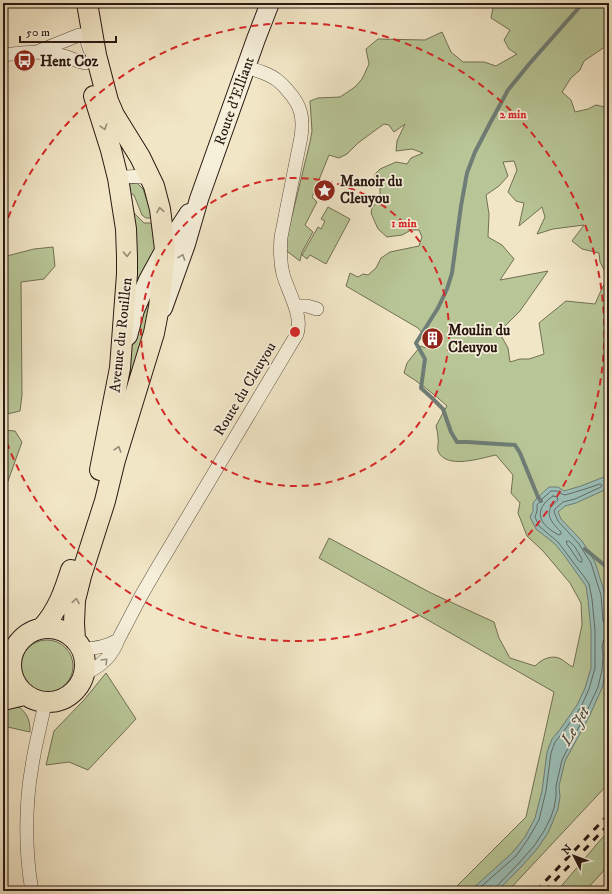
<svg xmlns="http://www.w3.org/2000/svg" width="612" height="894" viewBox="0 0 612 894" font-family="'IM FELL DW Pica',serif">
	<rect width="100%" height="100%" fill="#f1e6c6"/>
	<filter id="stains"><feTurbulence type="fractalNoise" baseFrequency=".005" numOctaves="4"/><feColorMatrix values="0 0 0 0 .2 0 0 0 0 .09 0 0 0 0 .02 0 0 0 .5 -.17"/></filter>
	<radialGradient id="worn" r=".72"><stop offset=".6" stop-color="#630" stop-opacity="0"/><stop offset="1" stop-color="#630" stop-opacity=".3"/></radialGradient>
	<path fill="#b8c697" stroke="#717054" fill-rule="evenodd" d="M494,3H609V44L584,61L580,70L571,78L562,92L571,100L575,112L588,109L596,105L605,107L609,110V783L508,891H452L526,817L554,692L319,558L329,538L431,593L494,622L499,638L510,658L535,666C541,660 550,655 559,658C564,660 568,665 573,667L582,625L581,603L570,583L543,551L527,536L518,513L520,503L511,493L513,475L496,455C481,458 446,470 438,451C437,447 439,442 438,438C438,434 437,430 436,426L444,411L447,406C434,394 420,383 404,373L407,363L419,348L421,346L425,348L430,342L418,328L346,286L350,273L358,277L363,274L368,275L376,268L381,258L390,252L419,246L422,237L419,230H411L402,235L387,237L378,229L371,213L372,208L380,198V185L374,180L375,174L380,169L396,162L407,164L411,158L423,153L412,149L396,151L397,141L405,124L394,132L389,125L384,124L377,129L358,143L347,154L339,158L329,155L312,197L317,202L305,225L313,232L302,252L300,261L284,249L310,142L312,131L310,101L318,98L340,97L355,87L362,79L369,64L366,49L378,39L425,40L442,32L451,52L463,62H484L496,66L517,54L509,49L504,40L510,30L491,18ZM514,161L517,170L508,192L516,201L524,203L519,226L542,207L545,217L537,234L553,229L584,225L572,241L582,249L599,253L600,262L609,279L603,286L595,304L566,301L539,323L544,354L529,359H520L510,362L508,348L499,332L520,311L548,271L500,280L514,259L502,245L488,237L489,214L486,195L499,186L508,176L503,162Z
		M137,183L143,189L153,218H146L142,215L134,195L130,193L128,184Z
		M131,202L134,213L144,223H154L159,252L131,305Z
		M328,207L350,219L326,264L310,255L307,259L302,255L318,227L321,229L325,221L321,219Z
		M53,247L55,266L44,279L21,282L22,395L20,411L3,415V257L34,249Z
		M158,278L126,403L122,402L132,341Z
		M3,430L15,431L22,442L3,495Z
		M21 666a26 26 0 1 1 52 0a26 26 0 1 1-52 0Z
		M106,673L136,719L88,770L69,762L46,765L54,731L84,700Z
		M19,707C28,714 30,721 30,732L3,726V710L7,709Z
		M609,830V865L585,891H557Z"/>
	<path fill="#9bbfb8" stroke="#6e7d76" d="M609,475V488L576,503L565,506L558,512L561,519L582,541L595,562L605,594L608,638L606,646L607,656L606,670L602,688L589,717L565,761L559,786L560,797L558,809L548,833L537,849L522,866L497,891H470L512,853L525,837L535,818L542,791L547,752L552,739L561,728L577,705L585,688L591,668V630L588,600L586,586L564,555L555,544L536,529L530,517L533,511V503L538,497L549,487H558L564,491L581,486Z"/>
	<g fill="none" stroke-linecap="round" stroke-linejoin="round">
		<path stroke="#626c65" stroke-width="1" d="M553,496L557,497L558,500C556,502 553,504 551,507C545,516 555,526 561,532V534L559,535C539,525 532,510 553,496Z
			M567,541H569L575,547L582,559V562H580L578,560L567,544Z
			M476,891L516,856L528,839L539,820L546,791L551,753L555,742L564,731L581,707L589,689L595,668V630L592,599L589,584L585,578L558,542L539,526L535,517L537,511V505L541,500L551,491H557L562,494L565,495L582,490L600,484L602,485L601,487L575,499L563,502L555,509L554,512L558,521L579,544L591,563L601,595L603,621L605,624L609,625
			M494,891L496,887L519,863L534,846L544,831L551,817L554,808L556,797V786L562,760L585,715L598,687L602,670L603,656L602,646L604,639L609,637"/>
		<path stroke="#6e7d76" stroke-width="4" d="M541,501L538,497L520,453L515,445L467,442H457L451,432L443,409L432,398L421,388L425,359L416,343L438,308L447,289L452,273L461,206L467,173L475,152L488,127L508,90L530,63L583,3
			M585,549L609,569"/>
		<defs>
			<path id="street" d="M39,51L79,35H84L86,38L90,50
				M3,55C22,53 41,50 60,55C69,57 76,61 85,63
				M118,178C129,176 139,175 151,179
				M295,306H307L317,309
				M81,649C95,649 106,647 118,640
				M84,674C100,667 112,657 118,640L141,596L156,570L297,334C303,315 288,292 283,274C280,262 280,250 281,237L301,137C304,118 301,105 288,91C285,87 281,83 277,80C268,73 256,70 245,67
				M32,891C25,853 25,804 32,766C35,745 41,724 45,703"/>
			<g id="secondary">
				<path id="s1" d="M163,308L186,244L199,199L256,39L270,3"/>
				<path d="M128,336L135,310L148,280L165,249L174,236L189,213"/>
			</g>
			<path id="primary" d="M94,96L111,150L118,178L126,229L127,257V274L120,368L100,470
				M11 665a37 37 0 1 1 74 0a37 37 0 1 1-74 0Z
				M42,628C58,610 64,592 71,570
				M75,640L74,623L75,600L81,576L105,501L115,460L154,333L159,307L163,272L165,249L160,209L154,186L140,157L114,115L108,101L96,55L87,3
				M3,700L24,695"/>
		</defs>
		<use href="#street" stroke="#5c4c3f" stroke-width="14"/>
		<use href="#secondary" stroke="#2a1912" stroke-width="20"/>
		<use href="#primary" stroke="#2a1912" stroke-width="22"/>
		<use href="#street" stroke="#f6efda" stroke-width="13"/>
		<use href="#secondary" stroke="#f6efda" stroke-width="18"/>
		<use href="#primary" stroke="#f1e6c6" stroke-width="20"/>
		<path stroke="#2a1912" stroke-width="3" stroke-dasharray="7 7" stroke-linecap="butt" d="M536,891L609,814
			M545,891L609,824"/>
	</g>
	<defs><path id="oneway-chevron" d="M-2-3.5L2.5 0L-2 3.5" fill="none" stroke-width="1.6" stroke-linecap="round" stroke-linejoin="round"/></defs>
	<g stroke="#978a75">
		<use href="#oneway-chevron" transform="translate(104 127) rotate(73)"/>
		<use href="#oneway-chevron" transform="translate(160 210) rotate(-100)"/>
		<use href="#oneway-chevron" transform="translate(127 254) rotate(88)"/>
		<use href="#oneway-chevron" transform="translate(118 449) rotate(-73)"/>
		<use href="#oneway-chevron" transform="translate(76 601) rotate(-81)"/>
	</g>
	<g stroke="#9a8f80">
		<use href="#oneway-chevron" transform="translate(182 257) rotate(-70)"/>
		<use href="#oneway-chevron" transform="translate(105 661) rotate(-45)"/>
	</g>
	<g fill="none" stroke="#d62828" stroke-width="2" stroke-dasharray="7 5">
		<circle cx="295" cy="332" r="154"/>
		<path d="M4 229A309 309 0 1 1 4 435"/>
	</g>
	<defs>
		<symbol id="bus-disc" viewBox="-11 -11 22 22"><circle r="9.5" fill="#8f2418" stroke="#f6efda"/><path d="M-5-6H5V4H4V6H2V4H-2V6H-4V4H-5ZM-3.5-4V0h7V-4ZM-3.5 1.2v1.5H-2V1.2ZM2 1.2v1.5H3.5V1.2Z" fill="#fff"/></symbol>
		<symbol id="sight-disc" viewBox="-11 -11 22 22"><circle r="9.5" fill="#8f2418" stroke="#f6efda"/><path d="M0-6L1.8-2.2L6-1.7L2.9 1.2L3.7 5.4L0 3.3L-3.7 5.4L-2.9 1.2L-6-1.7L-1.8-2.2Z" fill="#fff"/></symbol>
		<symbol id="building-disc" viewBox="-11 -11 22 22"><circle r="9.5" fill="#8f2418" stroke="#f6efda"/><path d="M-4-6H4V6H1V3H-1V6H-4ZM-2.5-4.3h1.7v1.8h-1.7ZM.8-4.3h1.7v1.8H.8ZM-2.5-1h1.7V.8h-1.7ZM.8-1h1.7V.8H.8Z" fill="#fff"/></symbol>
	</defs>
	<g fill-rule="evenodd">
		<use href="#bus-disc" x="12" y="48" width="25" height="25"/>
		<use href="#sight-disc" x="312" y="178" width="25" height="25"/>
		<use href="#building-disc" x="420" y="326" width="25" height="25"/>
	</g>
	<g text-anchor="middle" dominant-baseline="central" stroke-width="3.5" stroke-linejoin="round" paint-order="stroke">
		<g font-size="15" font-weight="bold" fill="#2a1912" stroke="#f6efda" text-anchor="start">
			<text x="40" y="61">Hent Coz</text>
			<text x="340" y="181">Manoir du<tspan x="340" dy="17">Cleuyou</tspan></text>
			<text x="448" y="330">Moulin du<tspan x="448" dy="17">Cleuyou</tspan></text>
		</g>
		<g font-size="15" fill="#2a1912" stroke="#f6efda">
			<text stroke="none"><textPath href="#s1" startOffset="219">Route d'Elliant</textPath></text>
			<text transform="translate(121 335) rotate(-84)">Avenue du Rouillen</text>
			<text transform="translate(245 389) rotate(-59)">Route du Cleuyou</text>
		</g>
		<g font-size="16" font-style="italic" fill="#52534c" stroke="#f6efda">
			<text transform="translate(575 726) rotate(-60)">Le Jet</text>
		</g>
	</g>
	<circle cx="295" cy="332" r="6" fill="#d62828" stroke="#f6efda" stroke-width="2"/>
	<g font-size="12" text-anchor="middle" font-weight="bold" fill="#d62828" stroke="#f6efda" stroke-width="3.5" stroke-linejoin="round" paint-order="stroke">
		<text x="513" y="118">2 min</text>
		<text x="404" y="227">1 min</text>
	</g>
	<rect width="612" height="894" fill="none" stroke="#f1e6c6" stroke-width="16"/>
	<rect x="4" y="4" width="604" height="886" fill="none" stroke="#2a1912" stroke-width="2"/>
	<rect x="8" y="8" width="596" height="878" fill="none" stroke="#2a1912"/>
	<g transform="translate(574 856) rotate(312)" stroke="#f6efda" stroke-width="3" paint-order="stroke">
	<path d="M0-3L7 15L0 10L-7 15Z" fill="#2a1912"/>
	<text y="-6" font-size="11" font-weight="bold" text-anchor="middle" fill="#2a1912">N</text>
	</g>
	<path d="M20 36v6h96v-6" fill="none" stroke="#2a1912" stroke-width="2"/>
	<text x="26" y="36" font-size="12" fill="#2a1912" stroke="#f6efda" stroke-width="3" paint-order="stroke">50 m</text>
	<rect width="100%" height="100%" filter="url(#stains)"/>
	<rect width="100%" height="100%" fill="url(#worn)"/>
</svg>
